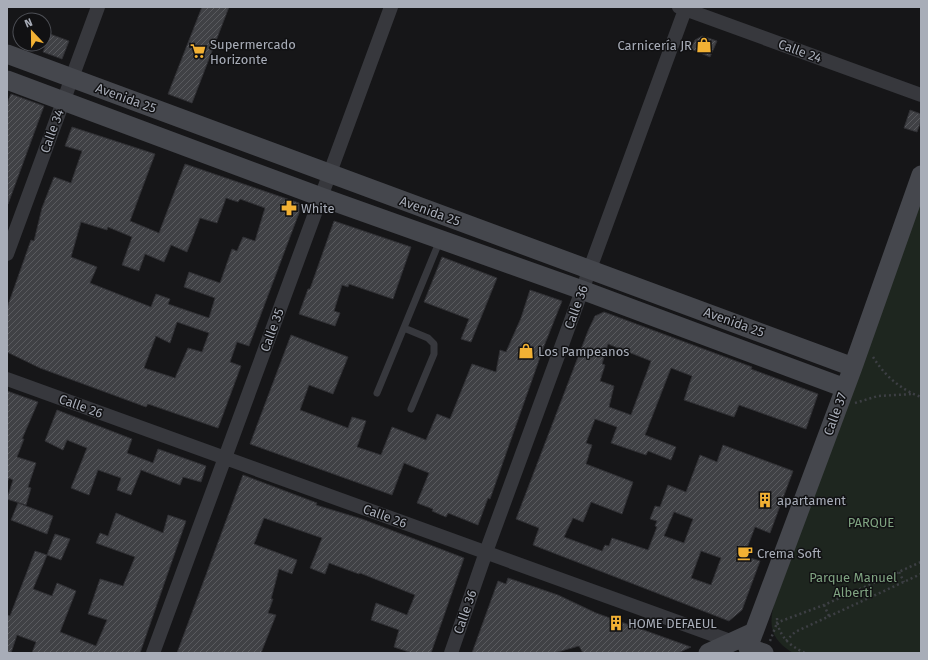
<svg xmlns="http://www.w3.org/2000/svg" width="928" height="660" viewBox="0 0 928 660" font-family="'Fira Sans',sans-serif">
	<defs>
		<pattern id="building-hatch" width="6" height="6" patternUnits="userSpaceOnUse"><rect width="6" height="6" fill="#404145"/><path d="M-1 1l2-2M0 6l6-6M5 7l2-2" fill="none" stroke="#595a5e"/></pattern>
	</defs>
	<rect width="100%" height="100%" fill="#161618"/>
	<path fill="#1e261f" d="M921,202V653H793C772,640 768,628 774,604Z"/>
	<path fill="url(#building-hatch)" stroke="#303034" fill-rule="evenodd" d="M202,7H229L192,103L168,94Z
		M50,34L69,41L62,59L43,52Z
		M702,36L717,41L710,57L691,49L695,40Z
		M11,94L44,106L8,204L7,103Z
		M910,110L921,114V121L917,132L904,128Z
		M72,127L155,154L130,221L159,233L185,164L299,203V213L249,346L237,342L230,362L241,366L218,428L148,404L146,407L40,368L7,352V308L31,240L34,241L42,208L54,177L71,183L82,151L65,146ZM226,198L238,202L240,199L265,208L255,241L243,237L237,251L232,249L220,283L189,272L184,287L215,298L209,318L168,304L170,299L156,294L151,307L90,283L97,267L71,257L81,222L107,230L108,227L132,237L122,265L139,271L145,254L164,262L171,245L187,252L200,218L217,223ZM177,322L209,333L202,352L188,348L175,378L144,368L156,336L170,343Z
		M334,221L411,247L393,299L349,284L348,287L342,285L334,311L340,313L335,326L299,314L308,289H310Z
		M442,257L497,278L471,342L461,339L469,319L424,302Z
		M530,290L562,301L544,346L490,499L488,498L478,525L448,513L446,517L432,511L433,509L417,503L429,473L404,463L392,495L250,444L291,335L348,357L333,394L309,385L300,410L348,428L352,417L366,421L357,447L381,455L392,427L426,440L437,414L450,419L472,364L496,372L500,350L506,352L521,318Z
		M604,312L752,367L751,369L818,394L806,429L739,405L734,417L684,400L692,376L671,368L645,435L676,447L671,460L648,451L646,455L611,443L617,427L595,419L586,443L592,445L586,464L633,482L622,514L591,502L583,522L573,518L564,537L602,551L605,545L609,546L612,538L648,550L657,527L655,526L657,521L650,519L655,506L660,507L668,485L686,492L700,455L717,462L723,445L793,471L770,533L755,527L744,556L760,561L742,610L729,621L533,545L539,528L516,519L588,331L595,316ZM608,344L651,361L631,415L609,407L614,386L600,381L605,365L602,364ZM674,512L693,519L684,543L664,536ZM701,551L721,558L711,585L691,578Z
		M7,391L38,402L22,439H24L17,457L36,463L28,487L31,488L26,505L7,499L13,480L9,478L7,482Z
		M57,410L132,439L127,453L153,463L158,449L206,466L201,482L183,477L180,485L141,470L131,495L117,490L121,478L98,470L89,495L71,488L87,448L67,440L63,450L45,441Z
		M243,475L317,503L316,505L362,519L464,558L431,653H412L394,647L399,630L371,620L376,603L407,615L415,595L360,573L359,574L329,563L325,574L310,568L322,538L264,518L254,544L297,560L292,574L279,569L271,599H273L268,613L276,615L261,653H177Z
		M18,503L53,516L47,534L11,520Z
		M116,513L163,533L168,515L186,521L140,653H32L36,642L17,635L11,653H7V615L10,616L35,551L47,555L33,589L52,596L57,583L76,591L60,632L96,646L107,620L88,614L100,579L123,586L135,557L96,543L100,533L108,536Z
		M55,534L70,539L61,560L47,555Z
		M508,578L558,595L596,613L691,647L678,653H583L579,646L554,653H472L498,581L506,584Z"/>
	<g fill="none" stroke-linecap="round" stroke-linejoin="round">
		<path stroke="#3d3f44" stroke-width="2.5" stroke-dasharray="2 3" stroke-linecap="butt" d="M873,357C884,375 901,390 921,397
			M855,403L878,396L913,394
			M899,572L904,582
			M824,605L829,616
			M777,618C778,636 790,646 805,653
			M776,623L824,605L921,562
			M770,641L777,623
			M786,641L795,632L921,574"/>
		<path stroke="#37383d" stroke-width="7" d="M404,328L428,338L434,344V354L411,409
			M377,393L440,240"/>
		<path stroke="#37383d" stroke-width="14" d="M679,7L921,95
			M7,254L98,7
			M7,379L736,643
			M153,653L391,7
			M451,653L486,552L686,7"/>
		<path stroke="#45474d" stroke-width="19" d="M7,54L853,367
			M7,80L321,197L582,290L845,388
			M708,653L754,632
			M764,653L748,648L853,367L921,175"/>
	</g>
	<defs>
		<symbol id="shop-bare" viewBox="-9 -9 18 18"><path d="M-5-2.5h2.3a2.7 3.5 0 0 1 5.4 0H5L5.5 6h-11ZM-1.5-2.5h3a1.5 2.3 0 0 0-3 0Z" fill="#f2b134" stroke="#111113" stroke-width="2.5" paint-order="stroke"/></symbol>
		<symbol id="supermarket-bare" viewBox="-9 -9 18 18"><path d="M-6-5.5h2.5l.6 2H6L4.5 2H-2.5L-4.4-4H-6ZM-1.5 3.2a1.3 1.3 0 1 0 .1 0ZM3 3.2a1.3 1.3 0 1 0 .1 0Z" fill="#f2b134" stroke="#111113" stroke-width="2.5" paint-order="stroke"/></symbol>
		<symbol id="pharmacy-bare" viewBox="-9 -9 18 18"><path d="M-2-6h4v4h4v4h-4v4h-4v-4h-4v-4h4Z" fill="#f2b134" stroke="#111113" stroke-width="2.5" paint-order="stroke"/></symbol>
		<symbol id="building-bare" viewBox="-9 -9 18 18"><path d="M-4-6H4V6H1V3H-1V6H-4ZM-2.5-4.3h1.7v1.8h-1.7ZM.8-4.3h1.7v1.8H.8ZM-2.5-1h1.7V.8h-1.7ZM.8-1h1.7V.8H.8Z" fill="#f2b134" stroke="#111113" stroke-width="2.5" paint-order="stroke"/></symbol>
		<symbol id="cafe-bare" viewBox="-9 -9 18 18"><path d="M-5.5-4.5H6V0H3Q3 3.5 0 3.5H-2.5Q-5.5 3.5-5.5 0ZM3-3.2v2h1.7v-2ZM-6 4.5H4V6H-6Z" fill="#f2b134" stroke="#111113" stroke-width="2.5" paint-order="stroke"/></symbol>
	</defs>
	<g fill-rule="evenodd">
		<use href="#shop-bare" x="693" y="34" width="22" height="22"/>
		<use href="#supermarket-bare" x="187" y="40" width="22" height="22"/>
		<use href="#pharmacy-bare" x="278" y="197" width="22" height="22"/>
		<use href="#shop-bare" x="515" y="340" width="22" height="22"/>
		<use href="#building-bare" x="754" y="489" width="22" height="22"/>
		<use href="#cafe-bare" x="734" y="542" width="22" height="22"/>
		<use href="#building-bare" x="605" y="612" width="22" height="22"/>
	</g>
	<g text-anchor="middle" dominant-baseline="central" stroke-width="3" stroke-linejoin="round" paint-order="stroke">
		<g font-size="13" fill="#a8adb8" stroke="#111113" text-anchor="start">
			<text x="210" y="44">Supermercado<tspan x="210" dy="15">Horizonte</tspan></text>
			<text x="692" y="45" text-anchor="end">Carnicería JR</text>
			<text x="301" y="208">White</text>
			<text x="538" y="351">Los Pampeanos</text>
			<text x="777" y="500">apartament</text>
			<text x="757" y="553">Crema Soft</text>
			<text x="628" y="623">HOME DEFAEUL</text>
		</g>
		<g font-size="13" fill="#a8adb8" stroke="#111113">
			<text transform="translate(800 51) rotate(20)">Calle 24</text>
			<text transform="translate(126 98) rotate(20)">Avenida 25</text>
			<text transform="translate(52 131) rotate(-70)">Calle 34</text>
			<text transform="translate(430 211) rotate(20)">Avenida 25</text>
			<text transform="translate(576 307) rotate(-70)">Calle 36</text>
			<text transform="translate(734 322) rotate(20)">Avenida 25</text>
			<text transform="translate(272 330) rotate(-70)">Calle 35</text>
			<text transform="translate(81 406) rotate(20)">Calle 26</text>
			<text transform="translate(835 414) rotate(-70)">Calle 37</text>
			<text transform="translate(385 516) rotate(20)">Calle 26</text>
			<text transform="translate(465 612) rotate(-71)">Calle 36</text>
		</g>
		<g font-size="13" fill="#7fa381" stroke="#111113">
			<text x="871" y="522">PARQUE</text>
			<text x="853" y="577">Parque Manuel<tspan x="853" dy="15">Alberti</tspan></text>
		</g>
	</g>
	<rect width="928" height="660" fill="none" stroke="#a8adb8" stroke-width="16"/>
	<g transform="translate(32 32) rotate(338)"><circle r="19" fill="#111113" stroke="#4d4f55"/>
	<path d="M0-3L7 15L0 10L-7 15Z" fill="#f2b134"/>
	<text y="-6" font-size="11" font-weight="bold" text-anchor="middle" fill="#a8adb8">N</text>
	</g>
</svg>
